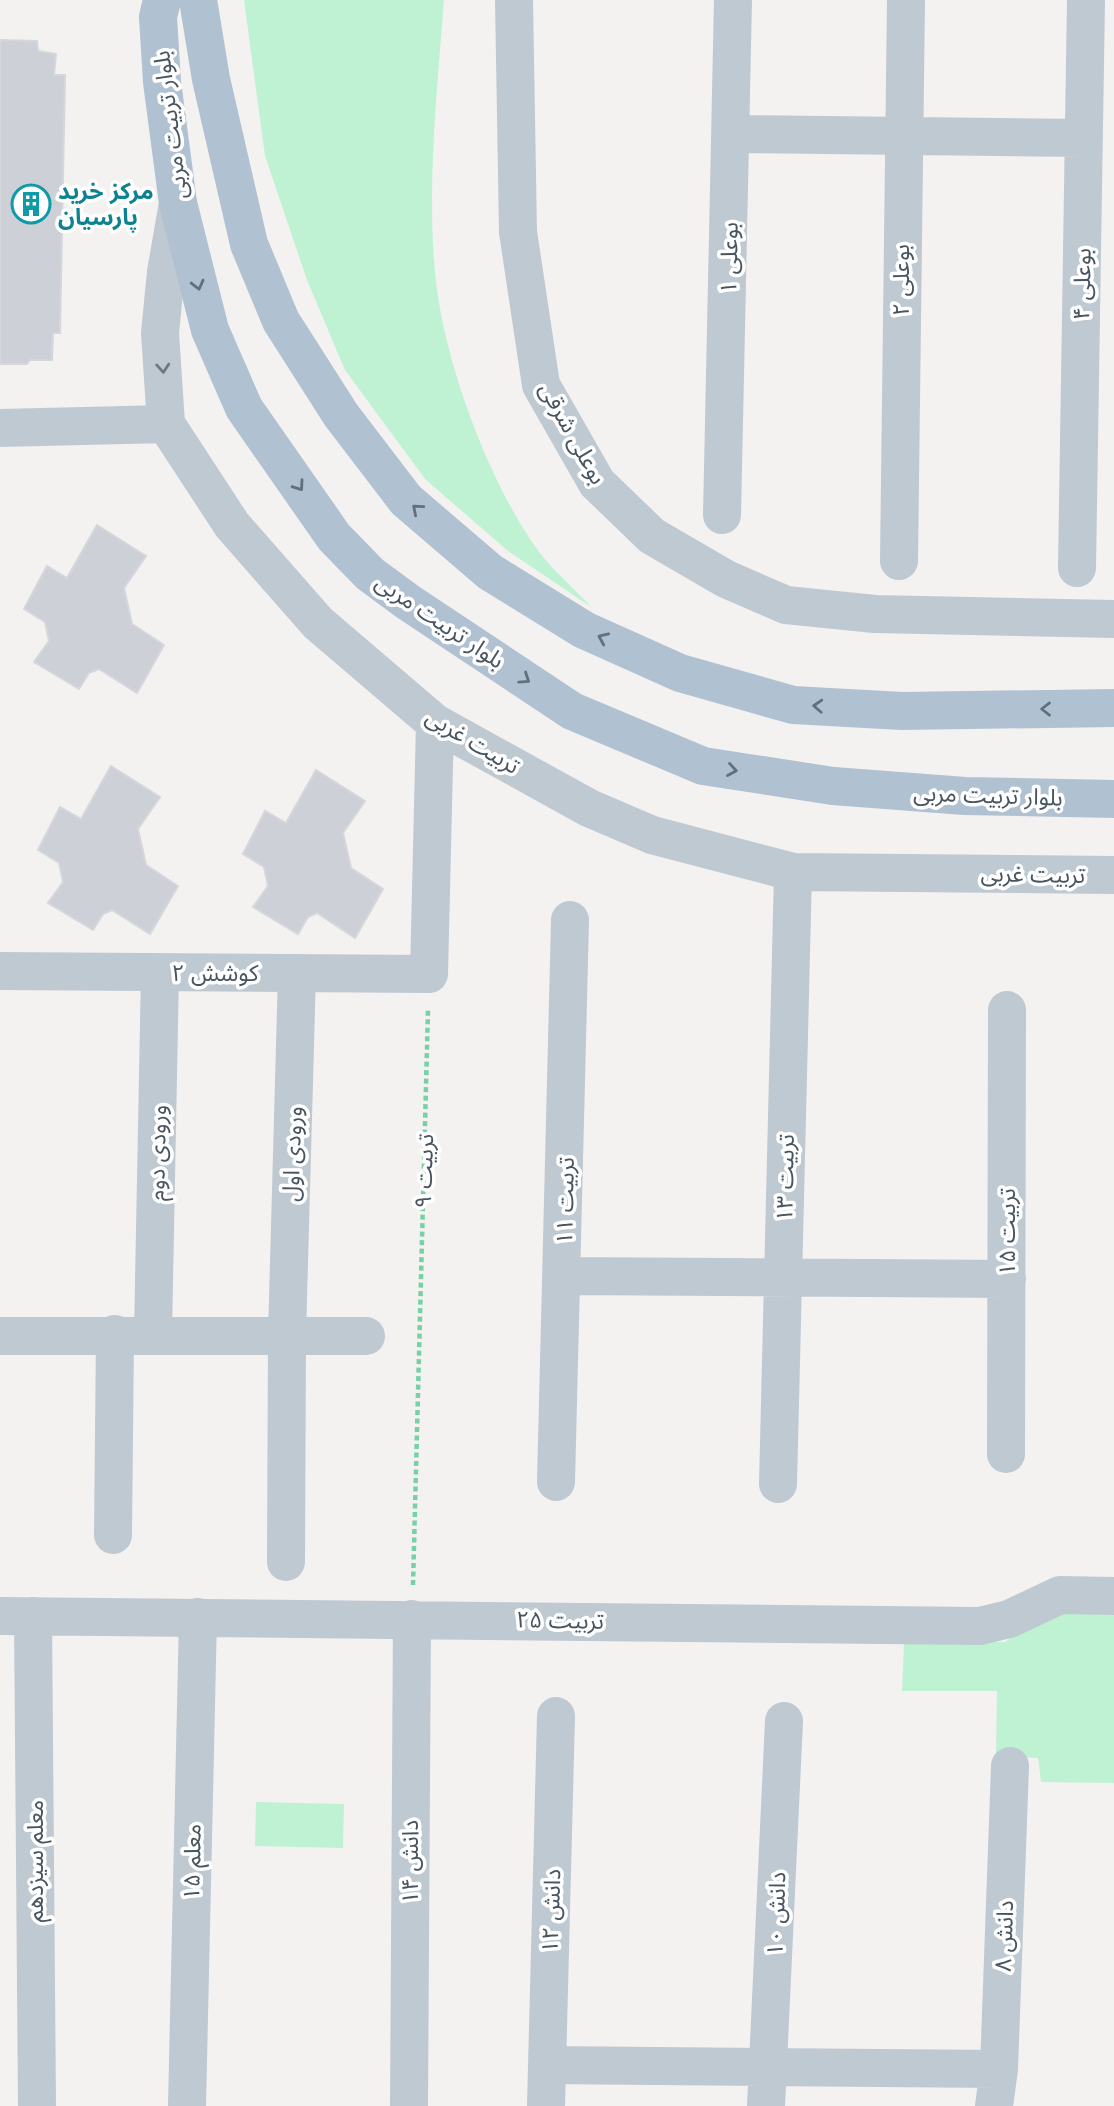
<svg xmlns="http://www.w3.org/2000/svg" width="1114" height="2106" viewBox="0 0 1114 2106" font-family="Helvetica,'Noto Sans Arabic',sans-serif">
	<rect width="100%" height="100%" fill="#f4f1f1"/>
	<path fill="#bff2d3" d="M244,0H444C437,92 424,213 439,303C452,380 490,481 534,545C549,567 573,587 591,607L508,551L425,479L345,370L307,280L265,156Z
		M1114,1610V1783L1041,1782L1038,1758L996,1756L997,1691H902L904,1643L1005,1642L1046,1614Z
		M256,1802L344,1804L343,1848L255,1846Z"/>
	<path fill="#cdd0d6" stroke="#d5d7dd" stroke-width="2" d="M0,40L37,41L38,51L56,54L54,75H65L60,333H53L52,360H30L27,364H0Z
		M97,525L146,556L124,588L132,624L164,645L137,693L99,669L89,673L79,689L34,662L49,641L45,622L24,609L47,566L67,578Z
		M111,766L160,797L138,829L146,865L178,886L150,934L112,910L103,914L93,930L48,903L63,882L59,863L38,850L60,807L81,819Z
		M316,770L365,801L343,833L351,868L383,889L355,938L317,913L308,917L298,934L253,907L268,886L264,867L243,854L265,811L286,823Z"/>
	<g fill="none" stroke-linecap="round" stroke-linejoin="round">
		<path stroke="#76d1a4" stroke-width="4.5" stroke-dasharray="5 3.5" stroke-linecap="butt" d="M413,1585L428,1010"/>
		<path stroke="#bfc9d1" stroke-width="38" d="M514,0L518,232L541,385L597,483L652,536L726,579L786,605L875,614L1114,619
			M732,134L1084,138
			M178,203L166,272L160,333L166,424L232,525L318,623L435,723L589,808L652,835L793,872L1114,875
			M0,428L166,424
			M722,515L733,0
			M899,561L906,0
			M1077,568L1086,0
			M0,971L429,974L435,723
			M563,1276L1007,1279
			M153,1334L160,972
			M0,1336H366
			M1006,1454L1007,1010
			M556,1482L570,920
			M778,1484L793,872
			M113,1535L115,1334
			M286,1562L287,1335L297,973
			M0,1616L980,1626L1009,1619L1060,1595L1114,1596
			M33,1616L37,2106
			M547,2065L999,2069
			M187,2106L198,1617
			M409,2106L412,1619
			M546,2106L556,1716
			M766,2106L784,1721
			M994,2106L999,2069L1010,1766"/>
		<path stroke="#b0c1d1" stroke-width="38" d="M162,0L158,17L162,82L178,203L210,330L244,408L334,537L370,574L408,602L572,711L703,766L833,786L965,796L1114,799
			M198,0L211,79L249,244L281,321L341,415L406,500L490,572L584,630L680,673L793,705L902,711L1114,708"/>
	</g>
	<defs><path id="oneway-chevron" d="M-2-3.5L2.5 0L-2 3.5" fill="none" stroke-width="1.6" stroke-linecap="round" stroke-linejoin="round" transform="scale(1.75)"/></defs>
	<g stroke="#62707c">
		<use href="#oneway-chevron" transform="translate(198 285) rotate(76)"/>
		<use href="#oneway-chevron" transform="translate(299 486) rotate(55)"/>
		<use href="#oneway-chevron" transform="translate(417 509) rotate(-139)"/>
		<use href="#oneway-chevron" transform="translate(603 638) rotate(-156)"/>
		<use href="#oneway-chevron" transform="translate(525 679) rotate(34)"/>
		<use href="#oneway-chevron" transform="translate(818 706) rotate(-177)"/>
		<use href="#oneway-chevron" transform="translate(1046 709) rotate(180)"/>
		<use href="#oneway-chevron" transform="translate(732 770) rotate(9)"/>
	</g>
	<use stroke="#6c7882" href="#oneway-chevron" transform="translate(163 368) rotate(86)"/>
	<defs>
		<symbol id="building-ring" viewBox="-11 -11 22 22"><circle r="9.5" fill="#fff" stroke="#0f9aa8" stroke-width="1.5"/><path d="M-4-6H4V6H1V3H-1V6H-4ZM-2.5-4.3h1.7v1.8h-1.7ZM.8-4.3h1.7v1.8H.8ZM-2.5-1h1.7V.8h-1.7ZM.8-1h1.7V.8H.8Z" fill="#0f9aa8"/></symbol>
	</defs>
	<g fill-rule="evenodd">
		<use href="#building-ring" x="9" y="182" width="44" height="44"/>
	</g>
	<g text-anchor="middle" dominant-baseline="central" stroke-width="7" stroke-linejoin="round" paint-order="stroke">
		<g font-size="23" fill="#485560" stroke="#fff">
			<text transform="translate(170 125) rotate(-97)">بلوار تربیت مربی</text>
			<text transform="translate(729 258) rotate(-89)">بوعلی ۱</text>
			<text transform="translate(901 280) rotate(-90)">بوعلی ۲</text>
			<text transform="translate(1082 284) rotate(-89)">بوعلی ۴</text>
			<text transform="translate(573 433) rotate(61)">بوعلی شرقی</text>
			<text transform="translate(440 621) rotate(34)">بلوار تربیت مربی</text>
			<text transform="translate(473 741) rotate(31)">تربیت غربی</text>
			<text transform="translate(988 795) rotate(2)">بلوار تربیت مربی</text>
			<text transform="translate(1033 874) rotate(1)">تربیت غربی</text>
			<text x="215" y="973">کوشش ۲</text>
			<text transform="translate(157 1153) rotate(-89)">ورودی دوم</text>
			<text transform="translate(292 1154) rotate(-88)">ورودی اول</text>
			<text transform="translate(424 1171) rotate(-88)">تربیت ۹</text>
			<text transform="translate(785 1178) rotate(-89)">تربیت ۱۳</text>
			<text transform="translate(565 1201) rotate(-89)">تربیت ۱۱</text>
			<text transform="translate(1007 1232) rotate(-90)">تربیت ۱۵</text>
			<text transform="translate(560 1620) rotate(1)">تربیت ۲۵</text>
			<text transform="translate(35 1861) rotate(-90)">معلم سیزدهم</text>
			<text transform="translate(192 1862) rotate(-89)">معلم ۱۵</text>
			<text transform="translate(410 1862) rotate(-90)">دانش ۱۴</text>
			<text transform="translate(551 1911) rotate(-88)">دانش ۱۲</text>
			<text transform="translate(776 1914) rotate(-88)">دانش ۱۰</text>
			<text transform="translate(1004 1936) rotate(-88)">دانش ۸</text>
		</g>
		<g font-size="23" font-weight="bold" fill="#0d838f" stroke="#fff" text-anchor="start">
			<text x="58" y="191">مرکز خرید<tspan x="58" dy="26">پارسیان</tspan></text>
		</g>
	</g>
</svg>
